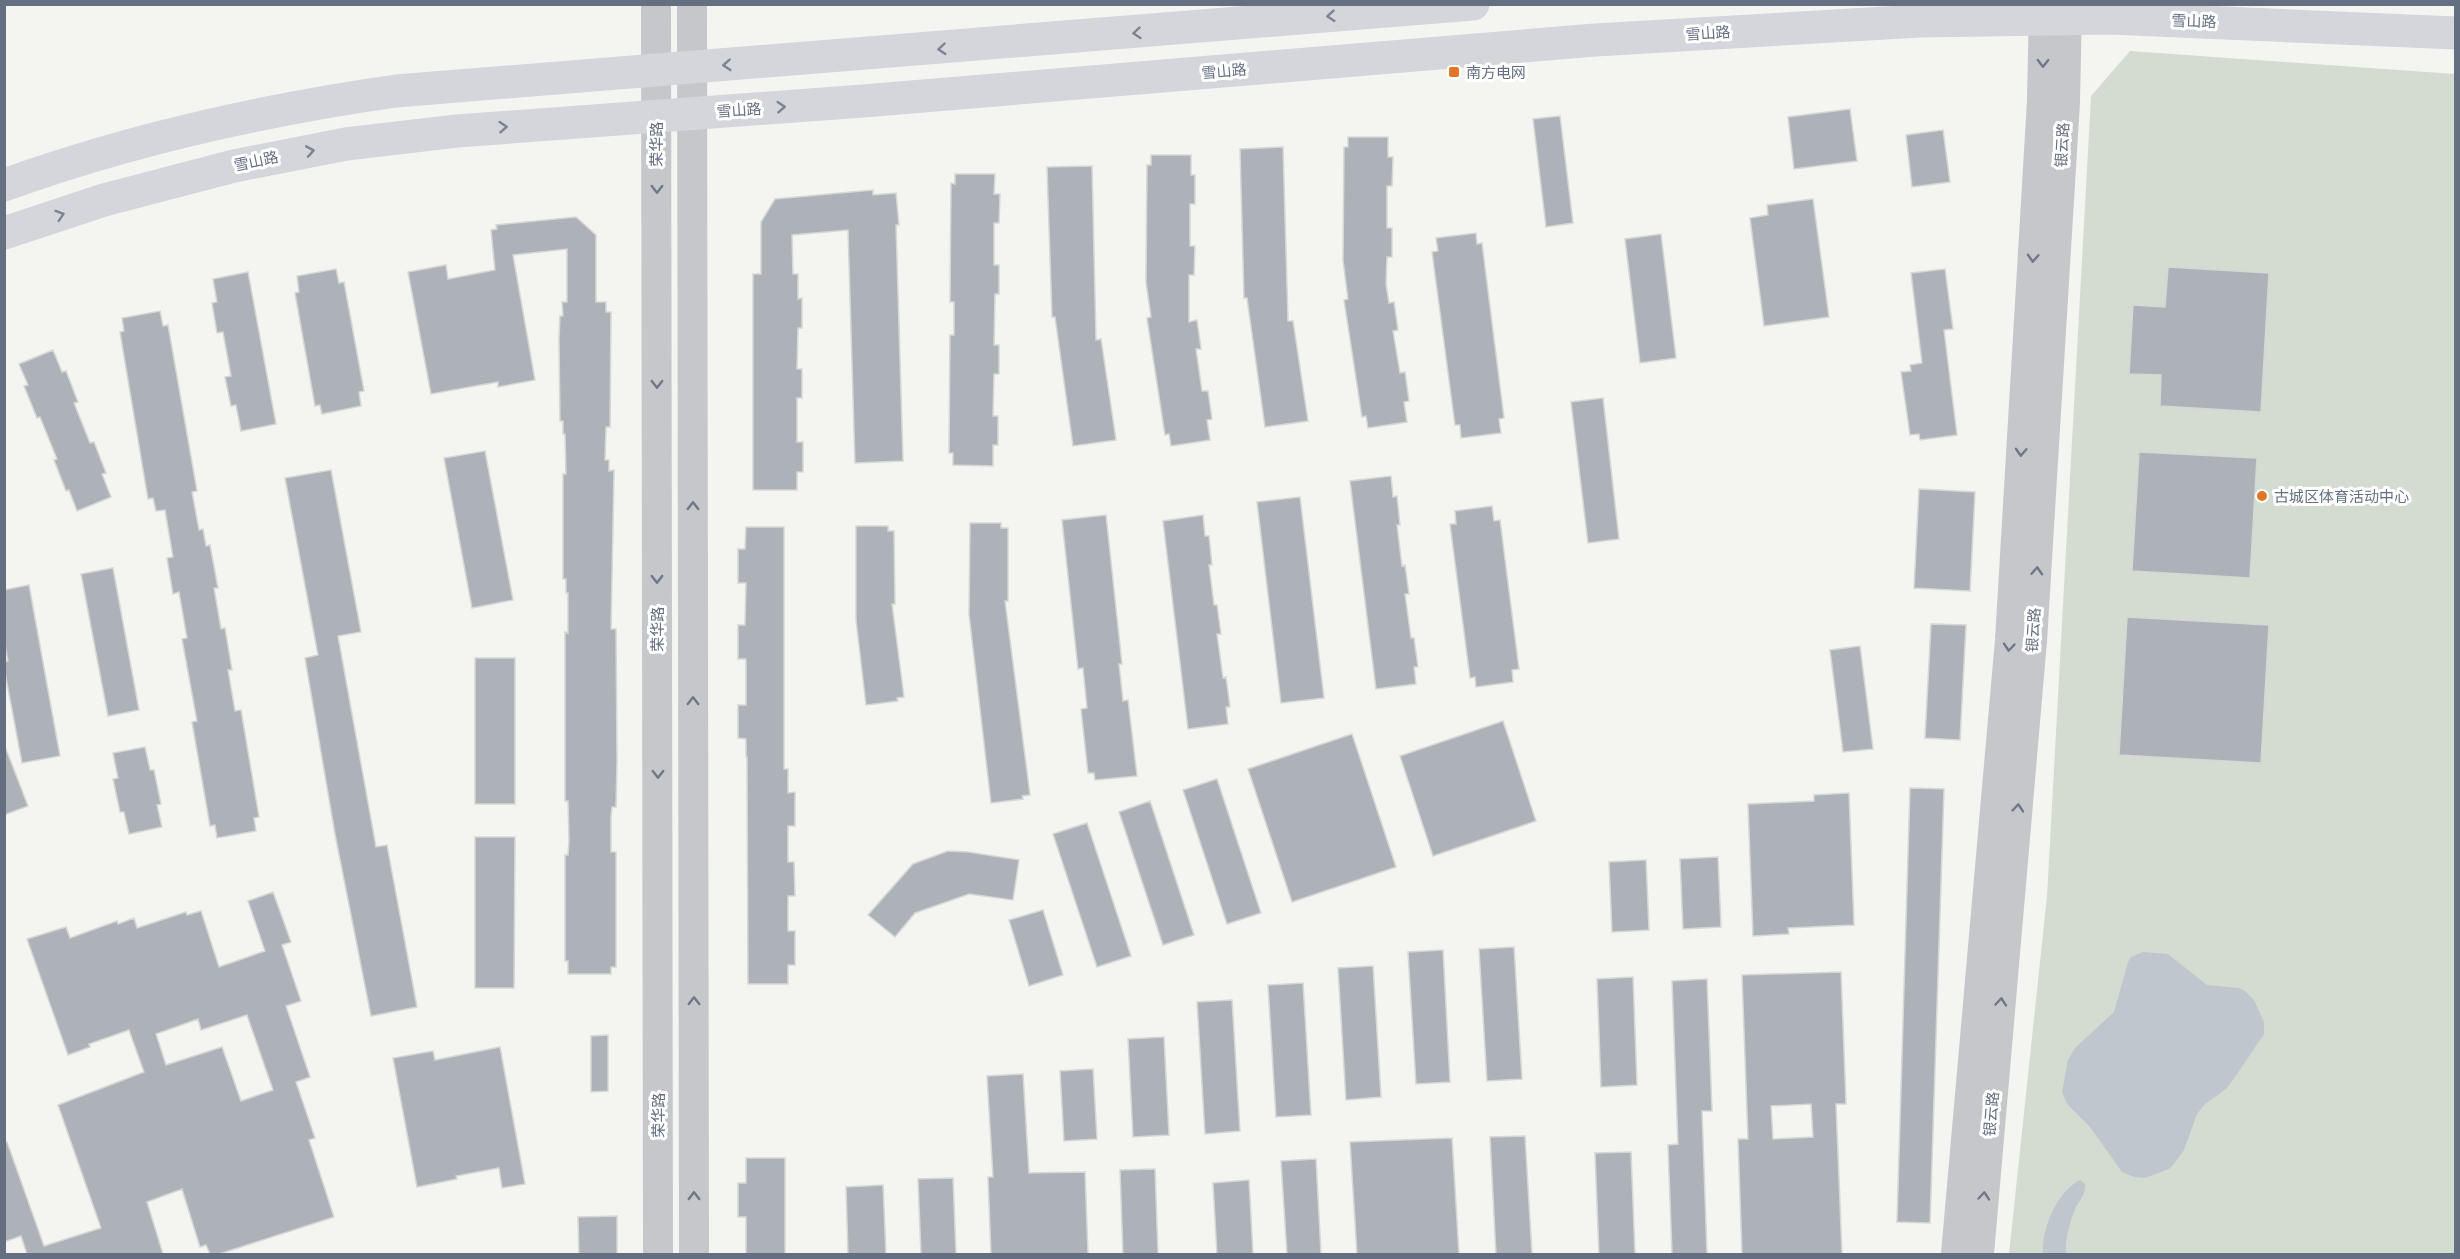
<svg xmlns="http://www.w3.org/2000/svg" width="2460" height="1259" viewBox="0 0 2460 1259" font-family="Ubuntu,'Noto Sans SC',sans-serif">
	<rect width="100%" height="100%" fill="#f4f5f1"/>
	<path fill="#d4dcd2" d="M2130,51L2455,74V1254H2009L2047,896L2091,96Z"/>
	<path fill="#c0c6cd" d="M2143,952L2168,954L2207,985L2239,988L2245,991L2254,1000L2264,1022V1034L2235,1077L2226,1089L2205,1104L2197,1114L2184,1150L2173,1165L2169,1169L2145,1178L2134,1177L2122,1172L2090,1127L2067,1104L2062,1092L2068,1060L2075,1048L2114,1012L2128,962L2131,957Z
		M2080,1180L2085,1184C2086,1194 2080,1199 2076,1207C2070,1221 2065,1239 2066,1254H2043C2041,1230 2057,1191 2080,1180Z"/>
	<path fill="#adb2b9" stroke="#d6d6d4" stroke-width="1.5" fill-rule="evenodd" d="M1850,109L1857,161L1794,169L1788,117Z
		M1560,116L1573,223L1546,227L1533,119Z
		M1943,130L1950,182L1912,187L1906,135Z
		M1348,137H1388V157H1393L1392,186H1387V228H1392V257H1387L1386,284L1389,303L1394,302L1398,330L1393,331L1400,373L1405,372L1409,401L1404,402L1407,422L1368,428L1366,416L1362,417L1344,300L1348,299L1343,260L1344,147H1348Z
		M1283,147L1288,321H1293L1308,421L1265,427L1247,298H1244L1240,149Z
		M1151,155H1191V175H1195V204H1190V246H1195L1194,275H1189V322L1197,320L1201,349H1196L1202,391H1208L1212,419L1207,420L1210,440L1171,446L1169,434L1165,435L1147,318L1151,317L1146,282L1147,165H1151Z
		M1092,166L1096,340L1101,339L1116,440L1073,446L1055,317H1052L1047,167Z
		M955,174H995L994,194H1000L999,223H994V265H999V294H995L994,345H999V374H994L993,416H998V445H993V466L953,465V453H949L950,335H954V302H950L951,183L955,184Z
		M873,190V195L896,193L899,225H896L903,461L855,463L848,230L792,235L793,274H798V299L802,298V328H798L797,369H802V398H797V442H803V472H797V490H753V274H761V222L775,199Z
		M1813,199L1829,317L1764,326L1750,218L1768,215L1767,205Z
		M576,217L596,235V302H606V312H611L610,427H606L605,460H609V471L614,470L611,629H616L617,761L616,807H612L611,816V852H616V967H611V974H568V961H565V855H568L569,841L568,801H565V632L568,633V593H566V579H563V474H566L565,434H563V421H560L559,339L560,316H563L562,302H567V249L513,255L535,380L498,387V382L431,394L408,272L446,265L448,279L495,270L491,230L497,229L496,225Z
		M1476,233L1477,244L1482,243L1504,418L1499,419L1501,433L1461,438L1460,425H1455L1432,252L1438,251L1436,238Z
		M1661,234L1676,358L1640,363L1625,239Z
		M2168,267L2269,273L2261,412L2160,406L2161,375L2129,374L2133,305L2165,307Z
		M336,269L339,283L344,282L364,391L359,392L361,406L322,414L320,405L315,406L295,293L299,292L297,276Z
		M1945,269L1953,329L1944,330L1957,435L1920,440L1919,434L1910,435L1901,372L1911,371L1910,365L1922,363L1911,273Z
		M248,272L276,424L241,431L236,405L231,406L225,377L231,376L223,332L217,333L212,303L217,302L213,279Z
		M160,311L163,326L168,325L197,491L192,492L199,530L203,529L206,546L210,545L218,588H214L221,629L225,628L232,670H228L235,711L241,710L259,817L254,818L256,831L217,838L215,825L210,826L192,722L197,721L182,639L187,638L179,592L173,594L167,558L173,557L165,510L156,511L153,498L148,499L120,332L124,331L122,318Z
		M53,350L62,372L66,371L78,402L74,403L90,443L94,442L106,473L102,474L111,497L77,511L69,490L66,491L54,460L57,459L40,417L37,418L24,386L28,385L19,364Z
		M1603,398L1619,539L1588,543L1571,402Z
		M485,451L513,600L472,608L444,458Z
		M2139,452L2257,458L2250,578L2132,571Z
		M331,470L361,632L338,636L376,847L387,845L417,1007L371,1016L335,834L305,658L318,655L285,478Z
		M1391,476L1393,497L1397,496L1400,525H1397L1402,566L1405,565L1409,594H1405L1411,638H1414L1418,667H1414L1416,684L1376,689L1350,481Z
		M1919,489L1975,492L1970,591L1914,588Z
		M1300,497L1324,698L1281,703L1257,502Z
		M1492,506L1494,521L1500,520L1519,669L1512,670L1513,682L1476,687L1475,677L1470,678L1450,524H1456L1455,511Z
		M1106,515L1122,664H1119L1123,701L1128,700L1137,776L1095,780L1094,773H1088L1081,709L1087,708L1083,668L1078,669L1062,520Z
		M1203,515L1205,536H1209L1212,565H1209L1214,605H1217L1221,634H1217L1223,678L1226,677L1230,707H1226L1228,724L1188,729L1163,521Z
		M970,523H1001V528H1008V601H1005L1030,795L1022,796L1023,799L991,803L969,614Z
		M856,526H888V531H894L895,604H892L904,697L897,698L898,701L866,705L856,620Z
		M746,527H784V769H788V793L795,792V826H788V862H794L795,896H788V931H795V965H788V984H748L747,757H746V739L738,738V705H746V659H738V625H745L746,583H738V549H745Z
		M113,568L139,710L108,716L81,574Z
		M29,585L60,756L22,763L4,667V662L8,661L4,639V590Z
		M2127,617L2269,625L2261,763L2119,755Z
		M1931,624L1966,625L1960,740L1925,738Z
		M1860,646L1873,749L1843,752L1830,650Z
		M475,658H515V804H475Z
		M1503,721L1536,821L1433,856L1400,756Z
		M1352,734L1396,867L1292,902L1248,769Z
		M145,747L150,770H154L161,804L157,805L162,827L129,834L124,812H120L113,779L118,778L113,753Z
		M6,749L28,806L4,815V750Z
		M1217,779L1261,913L1227,924L1183,790Z
		M1910,788L1944,789L1930,1223L1897,1222Z
		M1849,793L1854,925L1788,928L1789,934L1753,936L1748,804L1814,801V795Z
		M1150,801L1194,935L1163,945L1119,812Z
		M1087,823L1131,956L1097,967L1053,834Z
		M475,837H515L514,988H475Z
		M948,851L968,852L1019,860L1013,900L969,894L915,913L895,937L868,915L913,864Z
		M1718,857L1721,927L1683,929L1680,859Z
		M1646,860L1649,930L1612,932L1609,862Z
		M273,892L291,942L282,945L301,1001L286,1006L310,1077L296,1082L315,1138L309,1140L334,1217L219,1254H210L206,1245L200,1247L182,1189L147,1202L163,1254H27L21,1236L4,1242V1143L7,1142L44,1246L101,1228L58,1105L144,1072L129,1030L89,1044L90,1047L68,1055L27,939L66,927L70,938L117,921L118,924L134,918L137,928L186,912L187,915L201,911L219,967L265,951L248,901ZM247,1015L273,1090L241,1101L222,1047L166,1065L156,1034L198,1019L201,1030Z
		M1043,910L1063,975L1029,986L1009,920Z
		M1514,947L1522,1079L1487,1081L1479,949Z
		M1443,950L1450,1082L1416,1084L1408,952Z
		M1373,966L1381,1097L1346,1100L1338,968Z
		M1841,972L1846,1104H1836L1842,1254H1742L1738,1139H1748L1742,975ZM1811,1104L1813,1137L1773,1139L1771,1106Z
		M1633,977L1637,1085L1601,1087L1597,979Z
		M1707,979L1712,1111H1702L1707,1254H1672L1668,1145L1678,1144L1672,981Z
		M1303,983L1311,1115L1276,1117L1268,985Z
		M1232,1000L1240,1131L1205,1134L1197,1002Z
		M608,1035V1091L591,1092V1036Z
		M1164,1037L1169,1135L1133,1137L1128,1039Z
		M500,1047L525,1184L502,1188L499,1168L456,1176L457,1179L417,1187L393,1058L433,1051L435,1060Z
		M1093,1069L1097,1139L1064,1141L1060,1071Z
		M1023,1074L1029,1173L1085,1172L1088,1254H991L988,1177H993L987,1076Z
		M1525,1136L1532,1254H1496L1490,1137Z
		M1452,1138L1459,1254H1357L1350,1142Z
		M1631,1152L1635,1254H1599L1595,1153Z
		M746,1158H785V1254H746V1217H738V1183H746Z
		M1316,1159L1321,1254H1287L1281,1161Z
		M1155,1169L1158,1254H1123L1120,1170Z
		M953,1178L956,1254H921L918,1179Z
		M1249,1180L1253,1254H1217L1213,1183Z
		M883,1185L886,1254H848L846,1187Z
		M617,1216V1254H579L578,1217Z"/>
	<g fill="none" stroke-linecap="round" stroke-linejoin="round">
		<path stroke="#c5c7cb" stroke-width="30" d="M656,4L658,1254
			M692,4L694,1254
			M1956,1254L2010,640L2042,101L2044,4
			M1979,1254L2032,641L2065,102L2067,4"/>
		<path stroke="#d4d6dc" stroke-width="33" d="M4,185C132,139 263,110 396,91L1473,4
			M4,233L104,200L234,166L346,144L457,131L863,101L1595,40L1920,21L2109,18L2456,33"/>
	</g>
	<defs><path id="oneway-chevron" d="M-2-3.5L2.5 0L-2 3.5" fill="none" stroke-width="1.6" stroke-linecap="round" stroke-linejoin="round" transform="scale(1.5)"/></defs>
	<g stroke="#7a8494">
		<use href="#oneway-chevron" transform="translate(1331 16) rotate(175)"/>
		<use href="#oneway-chevron" transform="translate(1137 33) rotate(175)"/>
		<use href="#oneway-chevron" transform="translate(942 49) rotate(175)"/>
		<use href="#oneway-chevron" transform="translate(727 65) rotate(176)"/>
		<use href="#oneway-chevron" transform="translate(781 107) rotate(-4)"/>
		<use href="#oneway-chevron" transform="translate(503 127) rotate(-4)"/>
		<use href="#oneway-chevron" transform="translate(310 151) rotate(-10)"/>
		<use href="#oneway-chevron" transform="translate(60 215) rotate(-18)"/>
	</g>
	<g stroke="#6e7889">
		<use href="#oneway-chevron" transform="translate(2043 63) rotate(91)"/>
		<use href="#oneway-chevron" transform="translate(657 189) rotate(90)"/>
		<use href="#oneway-chevron" transform="translate(2033 258) rotate(93)"/>
		<use href="#oneway-chevron" transform="translate(657 384) rotate(90)"/>
		<use href="#oneway-chevron" transform="translate(2021 452) rotate(93)"/>
		<use href="#oneway-chevron" transform="translate(693 506) rotate(-90)"/>
		<use href="#oneway-chevron" transform="translate(2037 571) rotate(-87)"/>
		<use href="#oneway-chevron" transform="translate(657 579) rotate(90)"/>
		<use href="#oneway-chevron" transform="translate(2009 647) rotate(95)"/>
		<use href="#oneway-chevron" transform="translate(693 701) rotate(-90)"/>
		<use href="#oneway-chevron" transform="translate(658 774) rotate(90)"/>
		<use href="#oneway-chevron" transform="translate(2018 808) rotate(-85)"/>
		<use href="#oneway-chevron" transform="translate(694 1001) rotate(-90)"/>
		<use href="#oneway-chevron" transform="translate(2001 1002) rotate(-85)"/>
		<use href="#oneway-chevron" transform="translate(694 1196) rotate(-90)"/>
		<use href="#oneway-chevron" transform="translate(1984 1196) rotate(-85)"/>
	</g>
	<g fill="#e07626" stroke="#fff" stroke-width="2">
		<rect x="1448" y="66" width="12" height="12" rx="3"/>
		<circle cx="2262" cy="496" r="6"/>
	</g>
	<g text-anchor="middle" dominant-baseline="central" stroke-width="6" stroke-linejoin="round" paint-order="stroke">
		<g font-size="15" fill="#646f82" stroke="#fff">
			<text transform="translate(2194 21) rotate(2)">雪山路</text>
			<text transform="translate(1708 33) rotate(-4)">雪山路</text>
			<text transform="translate(1224 71) rotate(-5)">雪山路</text>
			<text transform="translate(739 110) rotate(-4)">雪山路</text>
			<text transform="translate(656 144) rotate(-90)">荣华路</text>
			<text transform="translate(2062 145) rotate(-87)">银云路</text>
			<text transform="translate(256 161) rotate(-12)">雪山路</text>
			<text transform="translate(657 629) rotate(-90)">荣华路</text>
			<text transform="translate(2033 630) rotate(-86)">银云路</text>
			<text transform="translate(1991 1114) rotate(-85)">银云路</text>
			<text transform="translate(658 1115) rotate(-90)">荣华路</text>
		</g>
		<g font-size="15" fill="#646f82" stroke="#fff" text-anchor="start">
			<text x="1466" y="72">南方电网</text>
			<text x="2274" y="496">古城区体育活动中心</text>
		</g>
	</g>
	<rect width="2460" height="1259" fill="none" stroke="#646f82" stroke-width="12"/>
</svg>
